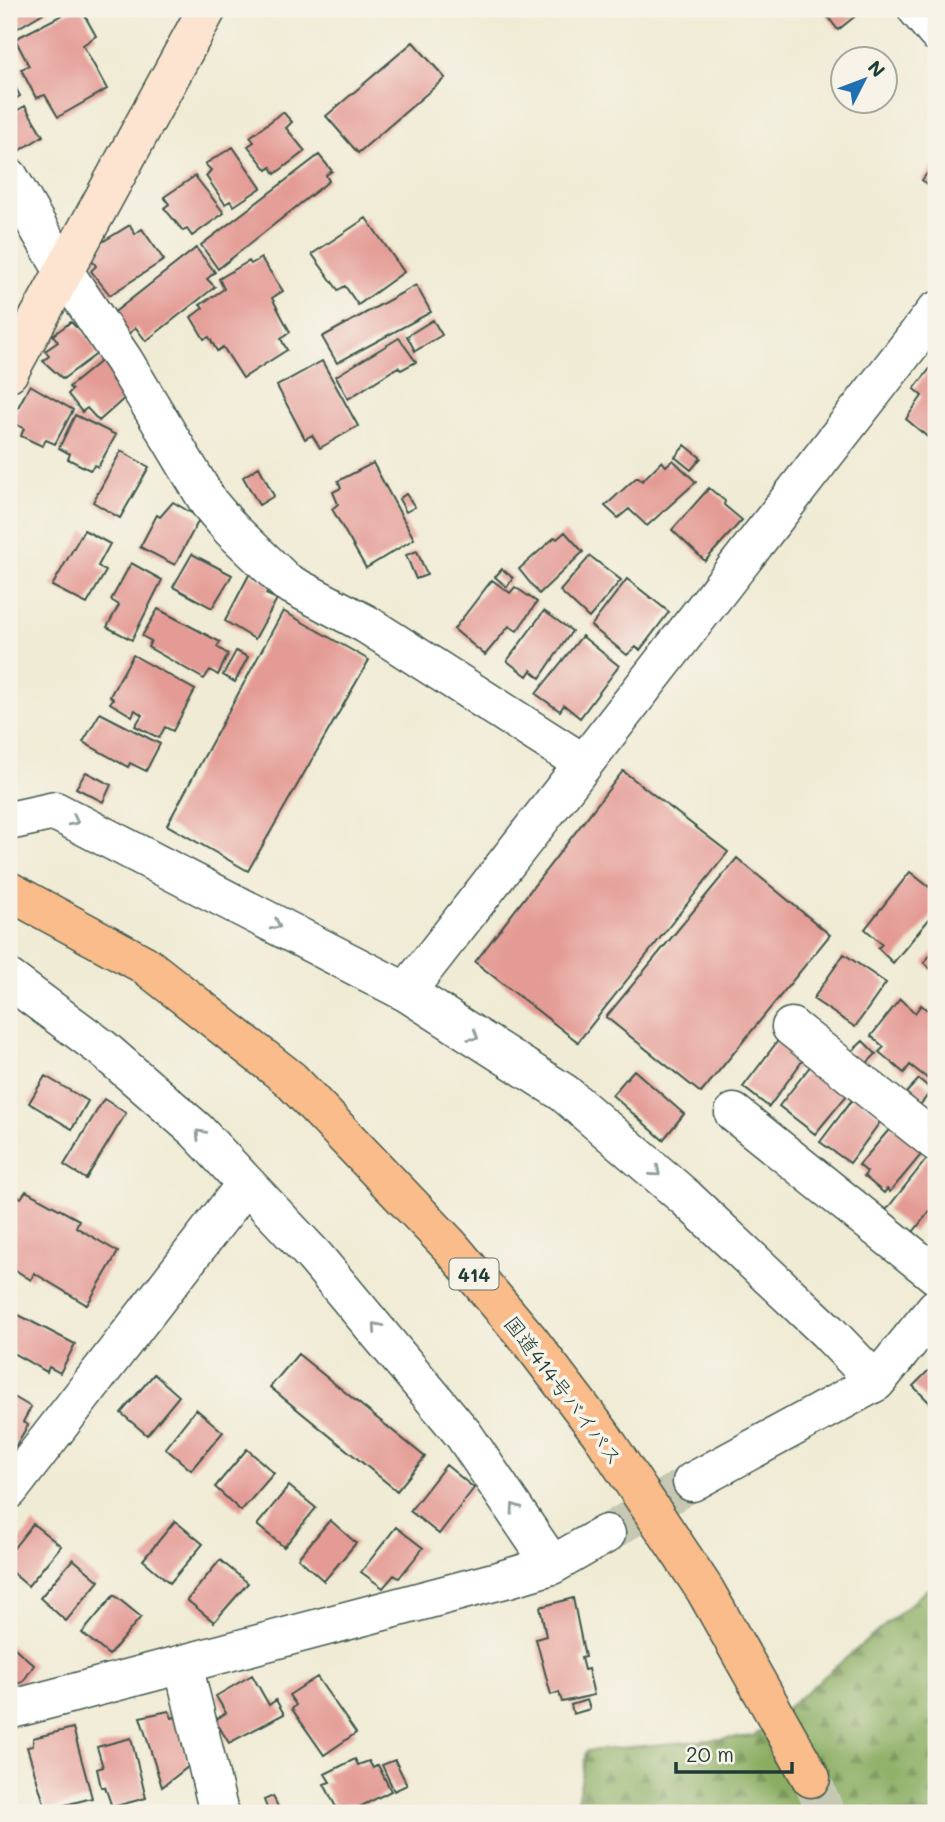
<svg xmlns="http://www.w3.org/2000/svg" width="945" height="1822" viewBox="0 0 945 1822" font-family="Mali,'Klee One',sans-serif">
	<defs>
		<pattern id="forest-firs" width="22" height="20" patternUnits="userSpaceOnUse" patternTransform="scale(1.75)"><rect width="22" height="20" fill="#8aad62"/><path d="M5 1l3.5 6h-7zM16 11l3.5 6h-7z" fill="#708e52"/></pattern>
	</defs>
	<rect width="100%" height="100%" fill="#f7f3e8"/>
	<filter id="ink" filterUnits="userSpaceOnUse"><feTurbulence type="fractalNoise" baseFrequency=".0143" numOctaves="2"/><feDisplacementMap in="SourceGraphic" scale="14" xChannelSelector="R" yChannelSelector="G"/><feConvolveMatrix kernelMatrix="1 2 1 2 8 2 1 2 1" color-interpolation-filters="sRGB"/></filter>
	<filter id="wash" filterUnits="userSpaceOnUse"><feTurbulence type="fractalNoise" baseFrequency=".00686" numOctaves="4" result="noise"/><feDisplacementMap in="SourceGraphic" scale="28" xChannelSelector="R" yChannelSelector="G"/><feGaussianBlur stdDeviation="1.57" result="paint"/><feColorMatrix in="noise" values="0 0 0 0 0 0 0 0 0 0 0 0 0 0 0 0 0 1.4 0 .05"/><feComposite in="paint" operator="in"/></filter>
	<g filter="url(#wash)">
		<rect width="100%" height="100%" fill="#f0ebd4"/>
		<path fill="url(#forest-firs)" stroke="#54754b" stroke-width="2" d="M936,1582V1813H576L586,1751L754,1736Z"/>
		<g id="blocks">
			<path fill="#e49b95" d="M17,9H50L11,32L9,13Z
				M74,9H81L96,36L83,45L107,89L58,117L45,95L36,98L21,69L29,66L15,39Z
				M822,9H864L838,30Z
				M413,42L445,78L358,153L326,116Z
				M9,76L20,96L9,103Z
				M25,106L43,136L14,154L9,144V115Z
				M283,112L292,122L286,128L305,151L275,174L271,167L267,170L248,146L254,142L250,137Z
				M233,147L261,188L234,206L230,201L225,204L206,176L211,170L205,164Z
				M319,155L332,171L326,175L329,181L218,269L201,245Z
				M936,162V191L922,180Z
				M195,176L224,213L192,236L187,229L183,231L164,208L169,204L164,197Z
				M366,218L404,272L358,305L345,286L338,290L312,254Z
				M130,225L135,234L142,229L164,260L110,295L91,271L96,266L86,252Z
				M196,248L215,272L207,279L215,287L146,341L136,328L127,335L111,315Z
				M261,258L283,291L272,298L290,332L281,339L287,350L243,378L223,347L217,351L209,337L204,339L191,317L203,308L200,305L224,289L219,279L249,261L251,264Z
				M416,285L431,312L337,363L322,337Z
				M433,320L442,335L415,351L407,336Z
				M71,322L76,327L79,326L98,353L63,379L43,361L49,356L45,351L58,342L53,335Z
				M399,338L416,362L401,370L398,367L348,399L336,376Z
				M102,360L116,376L112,380L127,396L99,421L87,408L82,412L68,394L72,390L69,387Z
				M322,361L358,426L320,448L312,435L305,439L277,386Z
				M936,361V444L906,419L922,396L914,389Z
				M30,385L73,410L55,444L46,440L42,446L21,436L24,428L10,422Z
				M75,415L116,435L98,467L95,465L90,470L68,459L70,454L59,448Z
				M685,445L701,458L691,470L675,457Z
				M121,451L149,467L120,518L93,502Z
				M673,460L696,482L647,526L629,509L618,518L605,506L637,477L642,481L662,461L666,466Z
				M373,463L414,539L366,568L332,509L338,504L333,492L341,488L338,481Z
				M259,467L274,496L259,505L243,477Z
				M709,488L725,501L724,505L742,520L705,561L672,530Z
				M406,494L415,507L406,512L399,499Z
				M173,502L200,518L175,565L140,547L157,515L160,517Z
				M84,530L110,544L98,566L106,571L87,604L52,586Z
				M565,532L583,552L539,594L519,569L555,537L557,539Z
				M417,551L427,575L416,579L406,555Z
				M192,554L232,575L212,608L173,587Z
				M590,556L621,580L589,618L560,591Z
				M131,563L162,580L132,640L107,627L119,605L111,600Z
				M502,569L513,578L507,587L495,577Z
				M250,573L271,585L266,594L277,599L255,639L225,621Z
				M627,579L669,612L640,650L636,647L627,655L591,626Z
				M492,580L510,593L515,587L537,602L517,631L509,626L485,655L454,629Z
				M158,609L220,642L217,647L228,654L218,675L210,670L204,679L148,647L151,641L142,636Z
				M283,611L369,660L248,871L167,825Z
				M544,611L572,631L540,678L531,670L527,676L507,661Z
				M582,636L619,666L580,718L564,705L560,711L536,694Z
				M236,651L248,657L235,682L223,675Z
				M133,655L195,690L173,731L165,727L159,738L135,726L142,715L135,710L132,716L110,703L113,699L110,696Z
				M100,713L160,744L146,771L130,763L128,767L83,742Z
				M623,771L728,852L578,1042L475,962Z
				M86,772L111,785L103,802L76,788Z
				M737,858L830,935L701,1093L606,1017Z
				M910,872L929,887L932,882L936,886V911L893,963L878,948L882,944L865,929Z
				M936,948V974L924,963Z
				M844,954L886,983L855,1027L813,999Z
				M900,999L915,1013L921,1005L936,1017V1085L910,1065L904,1073L879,1052L884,1047L871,1036Z
				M780,1038L805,1057L769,1107L743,1087Z
				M863,1041L876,1054L864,1066L851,1052Z
				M812,1064L848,1094L815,1134L779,1106Z
				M634,1070L684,1114L663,1140L612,1095Z
				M45,1076L88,1101L72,1129L29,1103Z
				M919,1079L932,1090L920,1105L906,1093Z
				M855,1096L883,1118L850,1163L820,1142Z
				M104,1099L126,1113L86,1179L64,1165Z
				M893,1125L925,1150L890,1192L887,1189L884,1193L864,1176L867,1172L859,1165Z
				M929,1156L936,1162V1203L913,1232L886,1210Z
				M9,1191L21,1198L26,1191L79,1220L76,1227L118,1252L87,1305L34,1273L31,1280L9,1266Z
				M9,1310L75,1344L60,1373L49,1367L47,1372L9,1351Z
				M298,1354L425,1457L397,1491L270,1387Z
				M936,1363V1409L913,1386Z
				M154,1374L179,1396L147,1435L121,1413Z
				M9,1394L31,1407L23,1422L28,1425L11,1454Z
				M196,1409L223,1432L191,1470L165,1448Z
				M247,1449L274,1473L241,1511L215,1487Z
				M446,1465L474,1488L439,1534L410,1511Z
				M289,1486L316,1508L284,1547L257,1525Z
				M330,1520L356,1543L324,1581L298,1558Z
				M175,1521L203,1544L170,1583L143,1560Z
				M33,1524L61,1546L28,1586L9,1570V1554Z
				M396,1527L423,1548L399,1578L394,1575L383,1588L361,1572Z
				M73,1559L99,1581L66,1621L40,1598Z
				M220,1560L248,1583L214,1622L187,1600Z
				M114,1595L141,1617L109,1655L82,1633Z
				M573,1598L585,1657L581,1658L584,1670L588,1669L594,1695L562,1702L559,1692L551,1695L536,1639L546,1636L540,1607Z
				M9,1643L34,1665L23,1682L10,1686Z
				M252,1675L269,1705L276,1700L284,1714L229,1743L215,1720L226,1713L216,1696Z
				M317,1677L356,1733L324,1755L292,1709L296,1705L289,1695Z
				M587,1700L590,1709L573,1714L571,1705Z
				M169,1711L172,1718L176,1717L189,1766L162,1787L140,1717Z
				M73,1728L92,1798L46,1810L27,1747L33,1746V1738Z
				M131,1738L146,1798L112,1807L105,1787H101L97,1769L103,1767L97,1747Z
				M355,1759L358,1765L369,1761L373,1768L378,1765L391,1791L348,1813L344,1807L337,1809L324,1784L330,1782L325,1774Z
				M395,1760L407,1785L394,1791L382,1765Z
				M273,1796L279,1809L269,1813L264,1800Z"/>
		</g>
	</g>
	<g filter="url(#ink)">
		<use href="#blocks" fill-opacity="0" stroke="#3e574c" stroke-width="2"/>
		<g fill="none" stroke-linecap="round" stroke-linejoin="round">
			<path stroke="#c6c8b4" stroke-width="38" stroke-dasharray="38 19" stroke-linecap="butt" d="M606,1534L692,1482"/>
			<path stroke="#c6c8b4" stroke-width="38" stroke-dasharray="38 19" stroke-linecap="butt" d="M811,1778L826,1813"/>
			<defs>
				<path id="street" d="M917,9L936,32
					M9,177L63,270L124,361L209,503L231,529L286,582L366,624L583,763
					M9,821L55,811L406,992L564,1093L686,1198L827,1331L876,1382
					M9,979L102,1048L196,1130L315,1257L464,1435L552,1565
					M406,992L936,311
					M791,1027L936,1142
					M734,1113L936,1275
					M692,1482L876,1382L936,1308
					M9,1490L246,1184
					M183,1664L219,1813
					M9,1710L505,1579L552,1565L606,1534"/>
				<path id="secondary" d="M9,372L207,9"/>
				<path id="highway" d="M9,891L145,965L290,1079L450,1246L530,1341L601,1434L705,1590L811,1778"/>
			</defs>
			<use href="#street" stroke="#3e574c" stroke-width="41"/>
			<use href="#secondary" stroke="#3e574c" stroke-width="41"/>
			<use href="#highway" stroke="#3e574c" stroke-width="41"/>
			<use href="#street" stroke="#fff" stroke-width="38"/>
			<use href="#secondary" stroke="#fde4d0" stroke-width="38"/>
			<use href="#highway" stroke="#f9bc8a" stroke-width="38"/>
		</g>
		<defs><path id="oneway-chevron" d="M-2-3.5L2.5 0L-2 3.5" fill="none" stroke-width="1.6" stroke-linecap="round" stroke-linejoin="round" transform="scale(1.75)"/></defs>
		<g stroke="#8f9e9a">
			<use href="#oneway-chevron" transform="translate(74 821) rotate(27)"/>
			<use href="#oneway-chevron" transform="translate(276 925) rotate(27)"/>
			<use href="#oneway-chevron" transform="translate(474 1036) rotate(32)"/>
			<use href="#oneway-chevron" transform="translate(200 1134) rotate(-134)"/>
			<use href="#oneway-chevron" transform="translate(656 1172) rotate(41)"/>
			<use href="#oneway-chevron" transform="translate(377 1327) rotate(-131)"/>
			<use href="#oneway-chevron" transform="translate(515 1508) rotate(-125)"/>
		</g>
	</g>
	<g text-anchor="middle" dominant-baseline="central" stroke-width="7" stroke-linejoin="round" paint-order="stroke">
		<rect fill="#f7f3e8" stroke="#60746a" stroke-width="2" x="449.5" y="1258.5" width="49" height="31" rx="5"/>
		<g font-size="19" font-weight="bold" fill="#1f3d34">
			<text x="474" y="1274">414</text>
		</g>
		<g font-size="21" fill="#1f3d34" stroke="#f7f3e8">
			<text transform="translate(564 1390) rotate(53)">国道414号バイパス</text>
		</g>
	</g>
	<rect width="945" height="1822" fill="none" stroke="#f7f3e8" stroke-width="35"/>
	<g transform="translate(864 80) rotate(48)"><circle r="33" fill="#f7f3e8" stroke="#a1aaa0" stroke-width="2"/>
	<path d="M0-5L12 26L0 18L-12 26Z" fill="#1f6fb2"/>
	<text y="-10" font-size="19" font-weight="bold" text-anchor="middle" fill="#1f3d34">N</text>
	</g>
	<path d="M676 1762v10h116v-10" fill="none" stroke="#1f3d34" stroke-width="3.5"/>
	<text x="686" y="1762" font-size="21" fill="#1f3d34" stroke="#f7f3e8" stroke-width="5" paint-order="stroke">20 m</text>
</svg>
